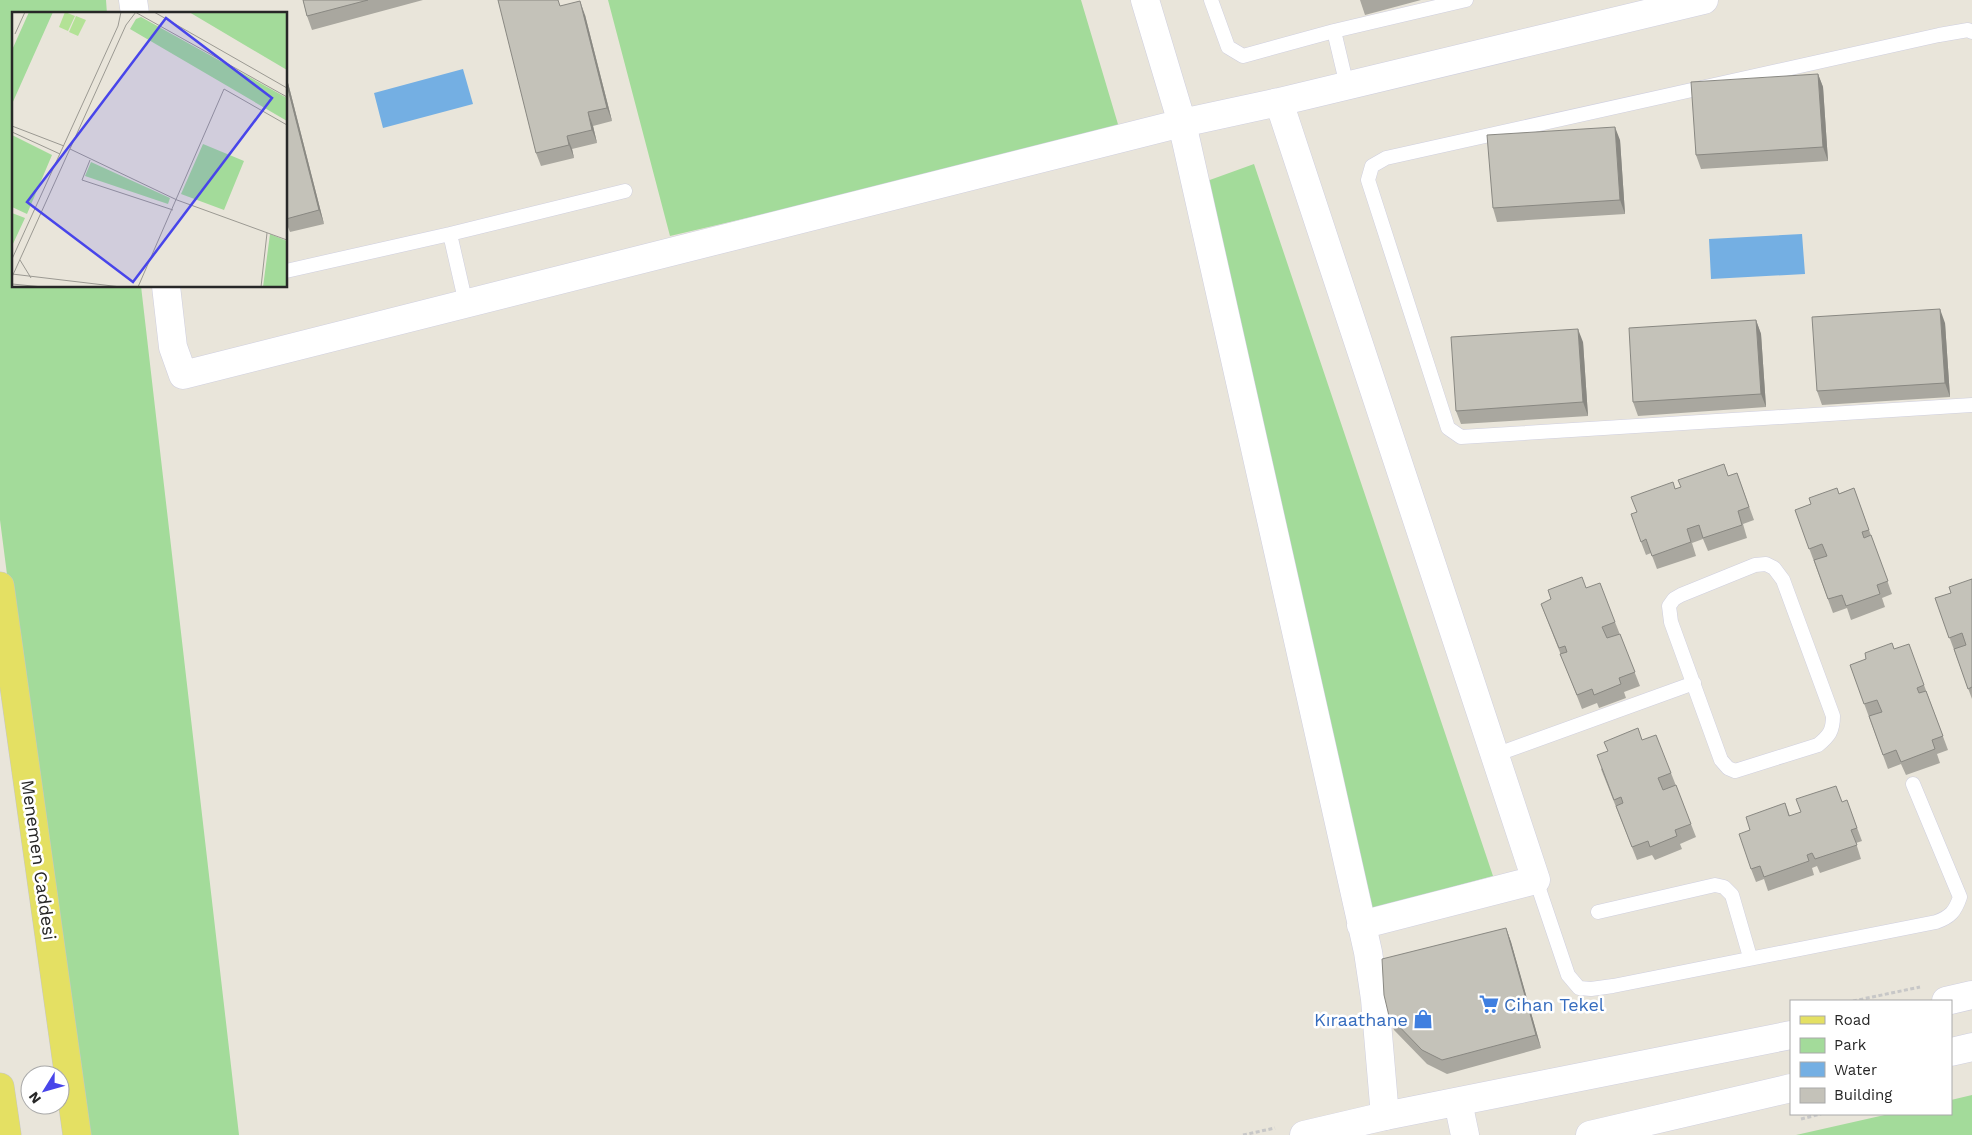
<svg xmlns="http://www.w3.org/2000/svg" width="1972" height="1135" viewBox="0 0 1972 1135" font-family="'Work Sans',sans-serif">
	<rect width="100%" height="100%" fill="#e9e5da"/>
	<path fill="#a3db9a" d="M0,0H106L107,14H14V286H141L239,1135H79L0,520Z
		M608,0H1081L1120,131L670,236Z
		M1254,164L1493,876L1369,910L1207,181Z
		M1972,1095V1135H1796L1889,1114H1951V1100Z"/>
	<path fill="#74afe3" d="M463,69L473,104L383,128L374,93Z
		M1802,234L1805,274L1711,279L1709,239Z"/>
	<g fill="none" stroke-linecap="round" stroke-linejoin="round">
		<defs>
			<path id="lane" d="M1211,0L1228,47L1243,56L1334,31L1466,0
				M1334,31L1347,86
				M1972,32L1968,30L1939,35L1386,158L1372,166L1368,180L1448,428L1461,437L1972,405
				M450,234L466,304
				M286,271L450,234L625,191
				M1766,564L1774,568L1783,580L1833,716C1833,731 1829,736 1818,745L1735,771L1728,768L1721,760L1671,622L1669,606L1674,599L1681,595L1755,565Z
				M1495,755L1694,683
				M1536,880L1568,975L1579,988L1591,989L1613,986L1936,922C1950,917 1955,912 1960,897L1913,784
				M1598,912L1715,885L1724,887L1732,895L1750,957"/>
			<path id="street" d="M133,0L135,14
				M1145,0L1182,123L1368,952L1375,999L1385,1116
				M1279,102L1536,880L1361,925
				M166,286L173,347L183,375L1182,123L1279,102L1704,0"/>
			<path id="secondary" d="M1946,1001L1972,995
				M1951,1052L1972,1047
				M1458,1102L1465,1135
				M1304,1135L1385,1116L1791,1035
				M1590,1135L1791,1088"/>
			<path id="primary" d="M0,586L77,1135
				M0,1087L7,1135"/>
		</defs>
		<use href="#lane" stroke="#cfcfdf" stroke-width="15"/>
		<use href="#street" stroke="#cfcfdf" stroke-width="29"/>
		<use href="#secondary" stroke="#cfcfdf" stroke-width="29"/>
		<use href="#primary" stroke="#c7c7c7" stroke-width="29"/>
		<path stroke="#c7c7c7" stroke-width="3" stroke-dasharray="4 2.5" stroke-linecap="butt" d="M1853,1001L1920,987
			M1801,1119L1821,1114
			M1243,1135L1275,1128"/>
		<use href="#lane" stroke="#fff" stroke-width="14"/>
		<use href="#street" stroke="#fff" stroke-width="28"/>
		<use href="#secondary" stroke="#fff" stroke-width="28"/>
		<use href="#primary" stroke="#e4e063" stroke-width="28"/>
	</g>
	<path fill="#a9a79f" d="M303,0H423L312,30L307,16Z
		M1360,0H1421L1365,15Z
		M561,6L585,15L612,121L593,126L597,143L572,149L574,158L541,166L536,153Z
		M1818,74L1823,87L1828,161L1701,169L1696,155Z
		M286,75L324,224L290,232L286,222Z
		M1620,140L1625,214L1497,222L1493,208Z
		M1756,320L1761,334L1766,407L1638,416L1633,402Z
		M1945,323L1950,397L1822,405L1817,391Z
		M1583,342L1588,416L1461,424L1456,411Z
		M1737,473L1754,520L1743,524L1747,538L1708,551L1703,539L1692,543L1696,556L1657,569L1651,553L1646,555L1641,542L1637,512L1675,489L1728,476Z
		M1854,488L1892,594L1882,598L1885,607L1851,620L1847,608L1833,613L1795,510Z
		M1972,579V699L1935,598L1951,593Z
		M1586,588L1615,622L1640,686L1624,692L1626,698L1599,708L1597,703L1582,709L1541,604Z
		M1894,649L1924,685L1948,750L1937,754L1940,763L1906,775L1901,764L1888,769L1850,665Z
		M1642,740L1671,773L1696,837L1680,844L1682,849L1655,860L1652,855L1637,860L1601,769Z
		M1842,802L1852,814L1862,841L1856,843L1861,859L1820,873L1817,866L1812,868L1814,875L1768,891L1764,879L1756,882L1751,869L1750,830L1785,803L1790,816Z
		M1506,928L1511,942L1541,1048L1447,1074L1427,1064L1394,1030L1389,1016Z"/>
	<path fill="#898882" d="M580,1L585,15L612,121L607,108Z
		M1818,74L1823,87L1828,161L1823,147Z
		M286,75L324,224L319,210L286,81Z
		M588,112L593,126L597,143L592,130Z
		M1615,127L1620,140L1625,214L1620,200Z
		M567,136L572,149L574,158L569,145Z
		M1940,309L1945,323L1950,397L1945,383Z
		M1756,320L1761,334L1766,407L1761,394Z
		M1578,329L1583,342L1588,416L1583,402Z
		M1506,928L1511,942L1541,1048L1536,1035Z"/>
	<path fill="#c4c2b9" stroke="#898882" d="M303,0H368L307,16Z
		M498,0H558L560,6L580,1L607,108L588,112L592,130L567,136L569,145L536,153Z
		M1818,74L1823,147L1696,155L1691,82Z
		M286,81L319,210L286,219Z
		M1615,127L1620,200L1493,208L1487,135Z
		M1940,309L1945,383L1817,391L1812,317Z
		M1756,320L1761,394L1633,402L1629,328Z
		M1578,329L1583,402L1456,411L1451,337Z
		M1724,464L1728,476L1737,473L1749,507L1738,511L1742,525L1703,538L1699,525L1687,529L1691,542L1652,556L1646,539L1641,542L1631,514L1637,512L1631,497L1673,482L1675,489L1681,487L1678,480Z
		M1837,488L1839,494L1854,488L1869,530L1862,532L1864,538L1871,535L1888,581L1877,585L1880,594L1846,606L1842,595L1828,599L1814,560L1827,556L1822,544L1809,549L1795,510L1811,504L1809,498Z
		M1582,577L1586,588L1600,583L1615,622L1602,627L1607,638L1620,634L1635,672L1619,678L1621,684L1594,695L1592,689L1577,695L1560,654L1567,652L1565,646L1559,648L1541,604L1551,599L1548,590Z
		M1972,579V687L1968,689L1954,649L1966,645L1962,633L1949,638L1935,598L1951,593L1949,587Z
		M1892,643L1894,649L1909,644L1924,685L1917,688L1919,693L1926,691L1943,736L1932,740L1935,749L1901,762L1896,750L1883,755L1869,716L1882,712L1877,700L1864,704L1850,665L1866,659L1865,653Z
		M1638,728L1642,740L1656,735L1671,773L1658,778L1663,790L1676,785L1691,824L1675,830L1677,836L1650,847L1648,841L1632,847L1616,806L1623,803L1621,797L1614,800L1597,755L1608,751L1604,742Z
		M1836,786L1842,802L1847,800L1857,828L1851,830L1857,845L1815,859L1812,853L1807,855L1809,861L1764,877L1760,866L1751,869L1739,834L1750,830L1746,817L1785,803L1789,816L1801,812L1796,799Z
		M1506,928L1536,1035L1442,1060L1422,1050L1389,1016L1384,995L1382,959Z"/>
	<defs>
		<symbol id="supermarket-bare" viewBox="-9 -9 18 18"><path d="M-6-5.5h2.5l.6 2H6L4.5 2H-2.5L-4.4-4H-6ZM-1.5 3.2a1.3 1.3 0 1 0 .1 0ZM3 3.2a1.3 1.3 0 1 0 .1 0Z" fill="#3f7fe0" stroke="#fff" stroke-width="2.5" paint-order="stroke"/></symbol>
		<symbol id="shop-bare" viewBox="-9 -9 18 18"><path d="M-5-2.5h2.3a2.7 3.5 0 0 1 5.4 0H5L5.5 6h-11ZM-1.5-2.5h3a1.5 2.3 0 0 0-3 0Z" fill="#3f7fe0" stroke="#fff" stroke-width="2.5" paint-order="stroke"/></symbol>
	</defs>
	<g fill-rule="evenodd">
		<use href="#supermarket-bare" x="1475" y="990" width="28" height="28"/>
		<use href="#shop-bare" x="1409" y="1005" width="28" height="28"/>
	</g>
	<g text-anchor="middle" dominant-baseline="central" stroke-width="5" stroke-linejoin="round" paint-order="stroke">
		<g font-size="18" fill="#272727" stroke="#fff">
			<text transform="translate(39 860) rotate(82)">Menemen Caddesi</text>
		</g>
		<g font-size="18" fill="#366cbe" stroke="#fff" text-anchor="start">
			<text x="1504" y="1004">Cihan Tekel</text>
			<text x="1408" y="1019" text-anchor="end">Kıraathane</text>
		</g>
	</g>
	<g transform="translate(12 12)">
		<rect width="275" height="275" fill="#e9e5da"/>
		<path d="M17,0H41L0,92V38ZM177,0H275V58ZM129,5L275,86V109L118,17L124,7ZM0,123L40,143L15,202L0,195ZM191,132L232,149L212,198L169,182ZM79,150L158,186L156,192L73,164ZM0,201L13,206L0,234ZM258,222L275,229V275H251Z" fill="#a3db9a"/>
		<path d="M53,0L63,4L56,19L47,15ZM64,4L74,8L66,24L57,20Z" fill="#b3e296"/>
		<path fill="none" stroke="#9b9992" stroke-width="1" d="M123,0L275,85M142,0L275,76M3,22L13,0M0,114L52,134M0,120L48,142M58,137L165,188L275,228M78,148L70,168L161,198M0,247L106,14L109,0M8,248L19,266M0,262L109,275M0,265L114,13L124,0M0,272L31,275M126,275L212,77L275,113M249,275L255,221"/>
		<path fill="#4845ea" fill-opacity="0.15" stroke="#4845ea" stroke-width="2.5" d="M154,6L260,86L121,270L15,190Z"/>
		<rect width="275" height="275" fill="none" stroke="#272727" stroke-width="2.5"/>
	</g>
	<rect x="1790" y="1000" width="162" height="115" fill="#ffffff" stroke="#a9a9a9"/>
	<rect x="1800" y="1016" width="25" height="8" fill="#e4e063" stroke="#a9a9a9"/>
	<text x="1834" y="1025" font-size="15" fill="#272727">Road</text>
	<rect x="1800" y="1038" width="25" height="15" fill="#a3db9a" stroke="#a9a9a9"/>
	<text x="1834" y="1050" font-size="15" fill="#272727">Park</text>
	<rect x="1800" y="1062" width="25" height="15" fill="#74afe3" stroke="#a9a9a9"/>
	<text x="1834" y="1075" font-size="15" fill="#272727">Water</text>
	<rect x="1800" y="1088" width="25" height="15" fill="#c4c2b9" stroke="#a9a9a9"/>
	<text x="1834" y="1100" font-size="15" fill="#272727">Building</text>
	<g transform="translate(45 1090) rotate(233)"><circle r="24" fill="#ffffff" stroke="#a9a9a9"/>
	<path d="M0-4L9 19L0 12L-9 19Z" fill="#4845ea"/>
	<text y="-8" font-size="14" font-weight="bold" text-anchor="middle" fill="#272727">N</text>
	</g>
</svg>
